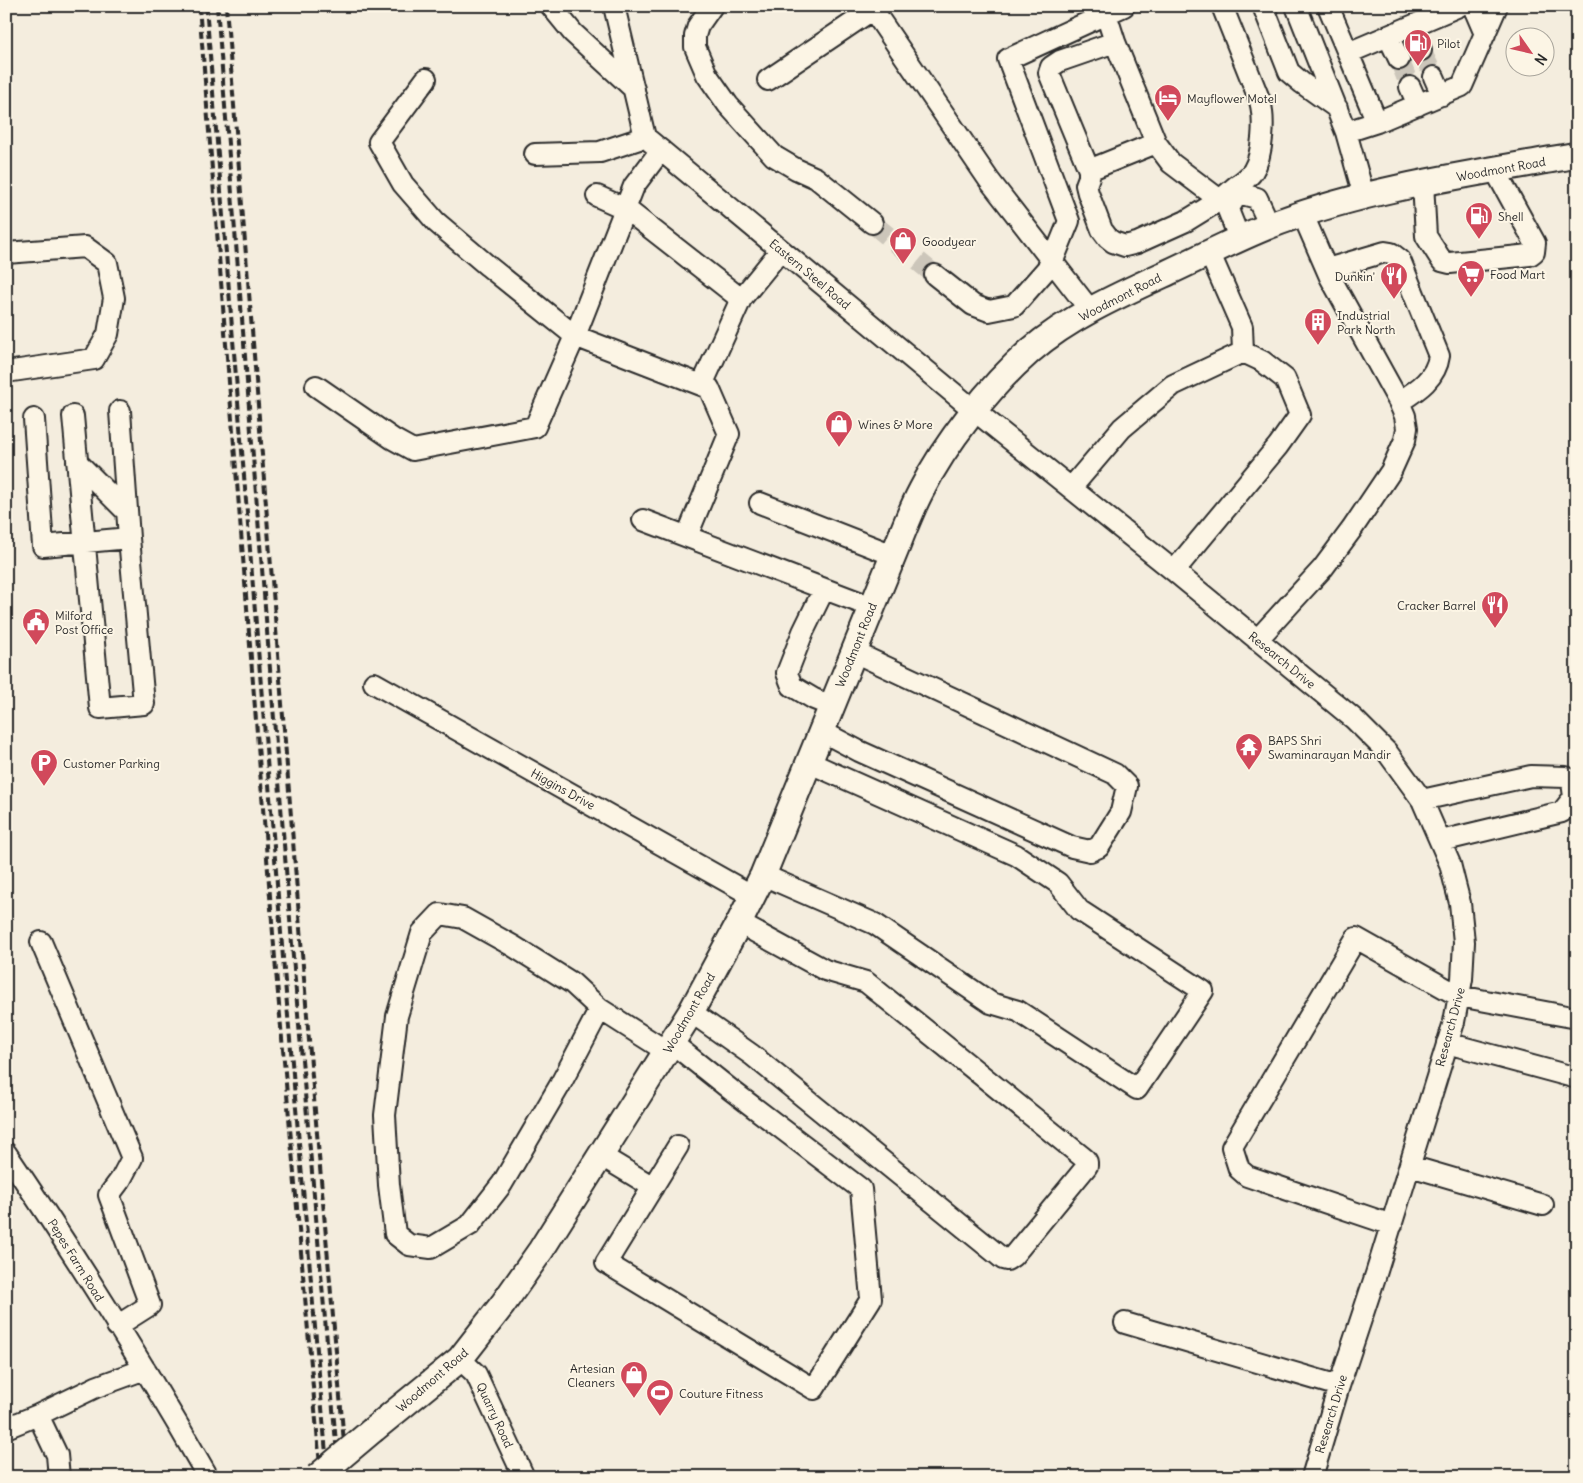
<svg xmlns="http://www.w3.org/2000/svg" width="1583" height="1483" viewBox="0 0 1583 1483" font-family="Delius,sans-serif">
	<rect width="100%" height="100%" fill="#f4edde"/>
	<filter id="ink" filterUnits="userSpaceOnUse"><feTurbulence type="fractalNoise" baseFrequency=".02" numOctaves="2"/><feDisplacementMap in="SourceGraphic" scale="10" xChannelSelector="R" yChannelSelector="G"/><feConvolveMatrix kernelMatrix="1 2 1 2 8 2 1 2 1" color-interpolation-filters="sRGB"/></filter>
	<g filter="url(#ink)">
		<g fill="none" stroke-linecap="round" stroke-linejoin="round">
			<path stroke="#ccc6ba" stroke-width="20" stroke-dasharray="20 10" stroke-linecap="butt" d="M1421,50L1434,77
				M1399,59L1410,87
				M872,223L935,275"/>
			<defs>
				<path id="minor" d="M551,6L573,33L634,89
					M614,6L645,137
					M712,6L698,26L695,36V47L707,75L728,105L774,156L796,169L816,178L872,223
					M1124,6L1106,14L1115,42L1060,61L1051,67L1049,73L1089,170V177L1086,185L1088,193L1102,230L1108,238L1113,242L1125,246L1137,243L1186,221L1220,200L1235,187L1238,193L1257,198L1270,226
					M1222,6L1260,101C1265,119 1263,155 1253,171C1249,178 1241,183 1235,187
					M1263,6L1289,72L1302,83L1337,108
					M1296,6L1346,132
					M1328,6L1348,53
					M1473,6L1485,34
					M873,10L989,180L1090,310
					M1411,27L1421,50
					M1388,36L1399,59
					M1115,42L1156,143
					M1434,77L1442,95
					M426,79L379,142L403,184L436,222L488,266L575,336L709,388L729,434L687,536
					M768,80L878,6
					M1410,87L1418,105
					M1377,122L1348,53L1459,6
					M645,137L975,411L1174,571L1354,719L1387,752L1422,800L1450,864L1455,884L1460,903L1464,942L1462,979L1454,1022L1376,1274L1339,1386L1312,1477
					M535,154L600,152L645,137
					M1089,170L1156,143L1171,163L1220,200
					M1423,183L1426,236L1442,261L1450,263L1530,255L1534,252L1535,243L1495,170
					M1238,193L1228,210L1240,240
					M597,196L626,209L741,299
					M1364,196L1346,132L1377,122L1462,86L1497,6
					M6,253L85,247L107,263L114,298L108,334L94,359L6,372
					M1327,269L1385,252L1391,253L1400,260L1439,356C1436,379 1416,391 1399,402
					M935,275L973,305L989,311L1014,306L1052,263L1069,221L1008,59L1106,14
					M702,385L741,299L781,250
					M316,386L393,439L413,450L535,427L575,336L634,186L661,150
					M73,416L100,708L144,704L129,538
					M34,419L43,546L129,538L120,411
					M77,462L127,512
					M1071,488L1122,428L1173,385L1243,352L1242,327L1210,254
					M760,503L893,555
					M643,520L872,607
					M1174,571L1278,446L1300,415L1285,379L1262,361L1243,352
					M824,589L803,632L787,673L792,686L814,699L832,706
					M1257,640L1323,568L1352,529L1391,471L1405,440L1407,428L1405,416L1399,402L1330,277L1303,215
					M374,683L753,896
					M821,731L859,751L1072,847L1090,851L1099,847L1121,812L1127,786L1115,774L854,652
					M1422,800L1531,776L1566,777L1572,782L1574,797L1562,812L1441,841
					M763,875L875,924L991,1003L1018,1011L1137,1089L1203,991L1079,910L1058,883L1016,855L808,762
					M41,942L132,1158L121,1179L109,1195L150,1305L117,1326
					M600,1009L560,1085L502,1184L470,1225L431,1248L409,1245L395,1234L389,1185L385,1115L397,1016L422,933L440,914L463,918L513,946L572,983L600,1009L666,1051
					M691,1012L752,1055L1003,1259L1007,1260L1013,1256L1087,1166V1162L1085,1159L866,982L825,970L739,923
					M672,1043L731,1090L861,1189L871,1299L814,1389L606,1263L678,1146
					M1447,1043L1577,1078
					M6,1153C77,1258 145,1366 208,1477
					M600,1155L653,1187
					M1410,1166L1543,1205
					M1392,1225L1247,1176L1239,1169L1232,1147L1356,938L1459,996L1577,1018
					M1125,1323L1339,1386
					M460,1359L476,1374L524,1477
					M38,1415L57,1455L59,1477
					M6,1428L38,1415L96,1387L145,1369"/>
				<path id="major" d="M374,1429L460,1359L503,1304L541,1250L691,1012L739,923L763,875L898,544C905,526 912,508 921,491C945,443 990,386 1030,351C1071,316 1121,294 1169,272C1206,255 1241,236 1279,222C1374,187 1477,173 1577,155"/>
			</defs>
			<use href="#minor" stroke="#2b2b2b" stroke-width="24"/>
			<use href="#major" stroke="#2b2b2b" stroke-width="29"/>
			<use href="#minor" stroke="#fcf5e5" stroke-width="20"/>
			<use href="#major" stroke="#fcf5e5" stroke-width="25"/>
			<path stroke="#2b2b2b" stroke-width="4" stroke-dasharray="8 4" stroke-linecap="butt" d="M199,6L276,971L321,1477
				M206,6L284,970L328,1477
				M217,6L294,969L339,1477
				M226,6L310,1053L347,1477"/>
			<defs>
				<path id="major-bridge" d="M317,1477L374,1429"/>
			</defs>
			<use href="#major-bridge" stroke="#2b2b2b" stroke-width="29" stroke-linecap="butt"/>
			<use href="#major-bridge" stroke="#fcf5e5" stroke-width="25"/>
		</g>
	</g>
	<defs>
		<symbol id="fuel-pin" viewBox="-11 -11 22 30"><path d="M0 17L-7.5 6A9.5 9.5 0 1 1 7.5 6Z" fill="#d1495b" stroke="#fcf5e5"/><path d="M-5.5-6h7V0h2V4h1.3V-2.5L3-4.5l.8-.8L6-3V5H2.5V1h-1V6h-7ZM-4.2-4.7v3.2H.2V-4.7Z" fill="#fff"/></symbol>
		<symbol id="hotel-pin" viewBox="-11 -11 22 30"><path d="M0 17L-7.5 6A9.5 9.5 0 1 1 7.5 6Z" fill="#d1495b" stroke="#fcf5e5"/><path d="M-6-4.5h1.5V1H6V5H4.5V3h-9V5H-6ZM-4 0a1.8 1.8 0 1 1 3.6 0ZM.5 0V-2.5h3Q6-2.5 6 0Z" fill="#fff"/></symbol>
		<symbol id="shop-pin" viewBox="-11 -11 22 30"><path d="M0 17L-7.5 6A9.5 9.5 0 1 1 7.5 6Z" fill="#d1495b" stroke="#fcf5e5"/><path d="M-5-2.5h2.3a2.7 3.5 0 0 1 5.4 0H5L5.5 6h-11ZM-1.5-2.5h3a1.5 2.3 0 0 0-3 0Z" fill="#fff"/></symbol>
		<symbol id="supermarket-pin" viewBox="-11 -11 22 30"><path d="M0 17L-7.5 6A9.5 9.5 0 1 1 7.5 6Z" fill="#d1495b" stroke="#fcf5e5"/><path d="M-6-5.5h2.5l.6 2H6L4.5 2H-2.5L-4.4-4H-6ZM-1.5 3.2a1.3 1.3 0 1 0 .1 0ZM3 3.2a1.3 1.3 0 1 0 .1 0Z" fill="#fff"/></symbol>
		<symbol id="restaurant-pin" viewBox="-11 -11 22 30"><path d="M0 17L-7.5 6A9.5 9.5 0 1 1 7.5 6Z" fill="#d1495b" stroke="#fcf5e5"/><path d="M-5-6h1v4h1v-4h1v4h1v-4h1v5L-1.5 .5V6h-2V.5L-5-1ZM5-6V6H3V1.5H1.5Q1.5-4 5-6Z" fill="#fff"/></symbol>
		<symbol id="building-pin" viewBox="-11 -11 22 30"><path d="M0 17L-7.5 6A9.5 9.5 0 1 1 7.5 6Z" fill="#d1495b" stroke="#fcf5e5"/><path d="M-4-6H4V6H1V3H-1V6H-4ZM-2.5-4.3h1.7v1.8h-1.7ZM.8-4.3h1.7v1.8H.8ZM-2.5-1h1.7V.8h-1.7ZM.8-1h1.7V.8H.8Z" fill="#fff"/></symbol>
		<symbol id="civic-pin" viewBox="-11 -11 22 30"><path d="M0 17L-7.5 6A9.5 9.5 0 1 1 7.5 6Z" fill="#d1495b" stroke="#fcf5e5"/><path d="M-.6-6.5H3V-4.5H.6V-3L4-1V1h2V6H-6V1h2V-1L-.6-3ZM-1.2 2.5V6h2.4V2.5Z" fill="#fff"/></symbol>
		<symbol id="temple-pin" viewBox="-11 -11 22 30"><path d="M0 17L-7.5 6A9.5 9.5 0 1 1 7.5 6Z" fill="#d1495b" stroke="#fcf5e5"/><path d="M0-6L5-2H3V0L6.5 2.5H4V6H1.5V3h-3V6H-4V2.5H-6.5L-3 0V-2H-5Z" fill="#fff"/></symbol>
		<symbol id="parking-pin" viewBox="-11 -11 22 30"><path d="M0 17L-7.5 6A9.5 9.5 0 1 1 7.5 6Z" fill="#d1495b" stroke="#fcf5e5"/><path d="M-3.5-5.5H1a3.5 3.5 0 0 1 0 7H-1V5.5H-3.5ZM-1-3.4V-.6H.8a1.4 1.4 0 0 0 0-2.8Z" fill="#fff"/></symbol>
		<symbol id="stadium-pin" viewBox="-11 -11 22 30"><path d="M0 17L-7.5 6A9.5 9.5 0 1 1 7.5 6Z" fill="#d1495b" stroke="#fcf5e5"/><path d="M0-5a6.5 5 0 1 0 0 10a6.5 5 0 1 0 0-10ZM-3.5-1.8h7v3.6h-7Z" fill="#fff"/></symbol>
	</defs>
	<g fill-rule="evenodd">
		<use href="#fuel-pin" x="1402" y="27" width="32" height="43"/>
		<use href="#hotel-pin" x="1152" y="82" width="32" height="43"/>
		<use href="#fuel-pin" x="1463" y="200" width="32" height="43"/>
		<use href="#shop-pin" x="887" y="225" width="32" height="43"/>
		<use href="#supermarket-pin" x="1455" y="258" width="32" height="43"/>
		<use href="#restaurant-pin" x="1378" y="260" width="32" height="43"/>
		<use href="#building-pin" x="1302" y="306" width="32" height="43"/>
		<use href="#shop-pin" x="823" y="408" width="32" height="43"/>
		<use href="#restaurant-pin" x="1479" y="589" width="32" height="43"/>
		<use href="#civic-pin" x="20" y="606" width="32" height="43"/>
		<use href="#temple-pin" x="1233" y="731" width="32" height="43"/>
		<use href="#parking-pin" x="28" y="747" width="32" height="43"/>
		<use href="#shop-pin" x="618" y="1359" width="32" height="43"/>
		<use href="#stadium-pin" x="644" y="1377" width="32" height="43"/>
	</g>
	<g text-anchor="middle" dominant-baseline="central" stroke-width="4" stroke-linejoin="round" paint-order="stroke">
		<g font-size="12" fill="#2b2b2b" stroke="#fcf5e5" text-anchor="start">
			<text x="1437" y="43">Pilot</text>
			<text x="1187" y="98">Mayflower Motel</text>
			<text x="1498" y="216">Shell</text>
			<text x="922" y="241">Goodyear</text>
			<text x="1490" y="274">Food Mart</text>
			<text x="1375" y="276" text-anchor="end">Dunkin'</text>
			<text x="1337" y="315">Industrial<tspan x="1337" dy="14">Park North</tspan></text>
			<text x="858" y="424">Wines &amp; More</text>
			<text x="1476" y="605" text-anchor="end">Cracker Barrel</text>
			<text x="55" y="615">Milford<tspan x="55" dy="14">Post Office</tspan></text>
			<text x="1268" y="740">BAPS Shri<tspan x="1268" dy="14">Swaminarayan Mandir</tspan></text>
			<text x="63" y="763">Customer Parking</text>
			<text x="615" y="1368" text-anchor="end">Artesian<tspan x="615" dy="14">Cleaners</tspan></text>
			<text x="679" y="1393">Couture Fitness</text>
		</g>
		<g font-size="12" fill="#2b2b2b" stroke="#fcf5e5">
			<text transform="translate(1501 169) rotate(-10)">Woodmont Road</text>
			<text transform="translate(810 274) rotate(40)">Eastern Steel Road</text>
			<text transform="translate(1120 297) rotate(-27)">Woodmont Road</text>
			<text transform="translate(856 645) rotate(-68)">Woodmont Road</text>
			<text transform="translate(1282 660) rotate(39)">Research Drive</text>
			<text transform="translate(563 789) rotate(29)">Higgins Drive</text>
			<text transform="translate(689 1013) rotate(-60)">Woodmont Road</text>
			<text transform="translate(1450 1027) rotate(-75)">Research Drive</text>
			<text transform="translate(76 1260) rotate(58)">Pepes Farm Road</text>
			<text transform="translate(432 1380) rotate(-41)">Woodmont Road</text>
			<text transform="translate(1331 1414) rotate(-73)">Research Drive</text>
			<text transform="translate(495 1415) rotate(65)">Quarry Road</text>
		</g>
	</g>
	<rect width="1583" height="1483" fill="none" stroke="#fcf5e5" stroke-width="25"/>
	<rect x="12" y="12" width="1558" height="1458" fill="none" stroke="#2b2b2b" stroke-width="2" filter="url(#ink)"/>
	<g transform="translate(1530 52) rotate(124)"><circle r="24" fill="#fcf5e5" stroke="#a8a49b"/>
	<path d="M0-4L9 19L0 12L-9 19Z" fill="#d1495b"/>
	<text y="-8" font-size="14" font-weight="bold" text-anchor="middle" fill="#2b2b2b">N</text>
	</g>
</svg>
